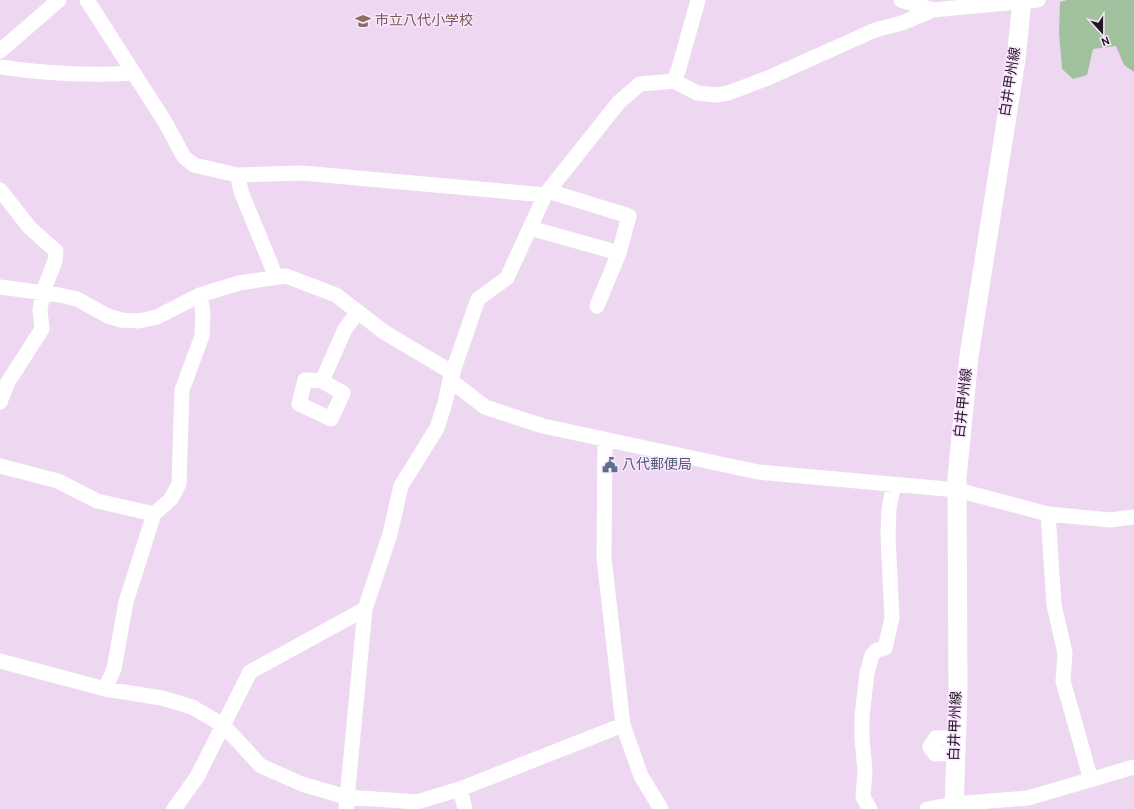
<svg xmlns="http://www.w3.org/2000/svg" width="1134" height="809" viewBox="0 0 1134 809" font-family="Overpass,'Noto Sans JP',sans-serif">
	<rect width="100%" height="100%" fill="#eed8f1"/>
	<path fill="#a1c19e" d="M1067,0H1134V72L1124,65L1116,46L1093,49L1087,75L1073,79L1062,69L1059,33L1060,2Z"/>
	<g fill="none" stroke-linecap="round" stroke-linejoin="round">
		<path stroke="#fff" stroke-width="15" d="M87,0L165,122L184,157L194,165L237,175L302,173L545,195
			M901,0L933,10
			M0,51L59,0
			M0,67C47,74 86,76 134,73
			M674,81L679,68L698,0
			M237,175L242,194L276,277
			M0,190L30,228L56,251L55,261L43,292L40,310L42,329L8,382L0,402
			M548,191L629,216L619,253L597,306
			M530,228L619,253
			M0,287L59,295L77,299L108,316L121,320L139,321L157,317L200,295L239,283L286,276L336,295L384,332L453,373
			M450,380L485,407L543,426L758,472L957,490L1048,514L1110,520L1134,517
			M322,381L343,393L331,419L299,404L305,380L322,381L345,329L358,312
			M605,440L604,558L623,725L641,776L661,809
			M0,466L58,481L97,501L154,514
			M1048,514L1054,605L1065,653L1063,681L1091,780
			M0,661L105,689L162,698L192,707L223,725L261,766L302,784L346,797L417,802L460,789L623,725
			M105,689L114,669L126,602L154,514L171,499L179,484L182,390L202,336L203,313L200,295
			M955,753L935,754L930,747L936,738H956
			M460,789L465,809
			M174,809L197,777L250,672L365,609
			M346,809L365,609L390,534L401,486L437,428L445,403L450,380L478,299L507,278L545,195L619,102L640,84L674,81L697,93L716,95L728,93L768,78L875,30L902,23L933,10L1038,0
			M870,809L863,797L865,771L862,738V716L867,673L872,655L877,650L885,648L892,618L888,536L889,508L894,485
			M927,809L954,804L1028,798L1134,767"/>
		<path stroke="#fff" stroke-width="19" d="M954,809L958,693L957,478L969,356L1016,59L1022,0"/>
	</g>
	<defs>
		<symbol id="school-bare" viewBox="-9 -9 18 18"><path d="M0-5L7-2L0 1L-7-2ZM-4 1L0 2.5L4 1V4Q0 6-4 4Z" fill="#8d6e63" stroke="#fbe6ff" stroke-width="2.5" paint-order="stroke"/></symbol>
		<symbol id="civic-bare" viewBox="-9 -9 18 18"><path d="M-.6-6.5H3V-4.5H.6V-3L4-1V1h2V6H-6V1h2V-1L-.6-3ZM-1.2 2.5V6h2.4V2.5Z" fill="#5c6f8a" stroke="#fbe6ff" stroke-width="2.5" paint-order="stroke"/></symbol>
	</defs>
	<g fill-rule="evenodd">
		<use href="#school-bare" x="352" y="10" width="22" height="22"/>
		<use href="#civic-bare" x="599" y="454" width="22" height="22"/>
	</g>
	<g text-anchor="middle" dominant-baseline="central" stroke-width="3" stroke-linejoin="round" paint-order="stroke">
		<g font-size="14" fill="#785e54" stroke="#fbe6ff" text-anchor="start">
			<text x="375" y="21">市立八代小学校</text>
		</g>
		<g font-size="14" fill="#201821" stroke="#fbe6ff">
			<text transform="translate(1011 82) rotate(-81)">白井甲州線</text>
			<text transform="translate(964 403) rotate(-84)">白井甲州線</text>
			<text transform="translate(956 726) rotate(-88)">白井甲州線</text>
		</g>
		<g font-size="14" fill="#4e5e75" stroke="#fbe6ff" text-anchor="start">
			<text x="622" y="465">八代郵便局</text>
		</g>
	</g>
	<g transform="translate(1102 32) rotate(159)" stroke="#fbe6ff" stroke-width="3" paint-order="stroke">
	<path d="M0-3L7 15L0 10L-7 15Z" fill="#201821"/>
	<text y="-6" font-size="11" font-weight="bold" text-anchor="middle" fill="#201821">N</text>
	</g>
</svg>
